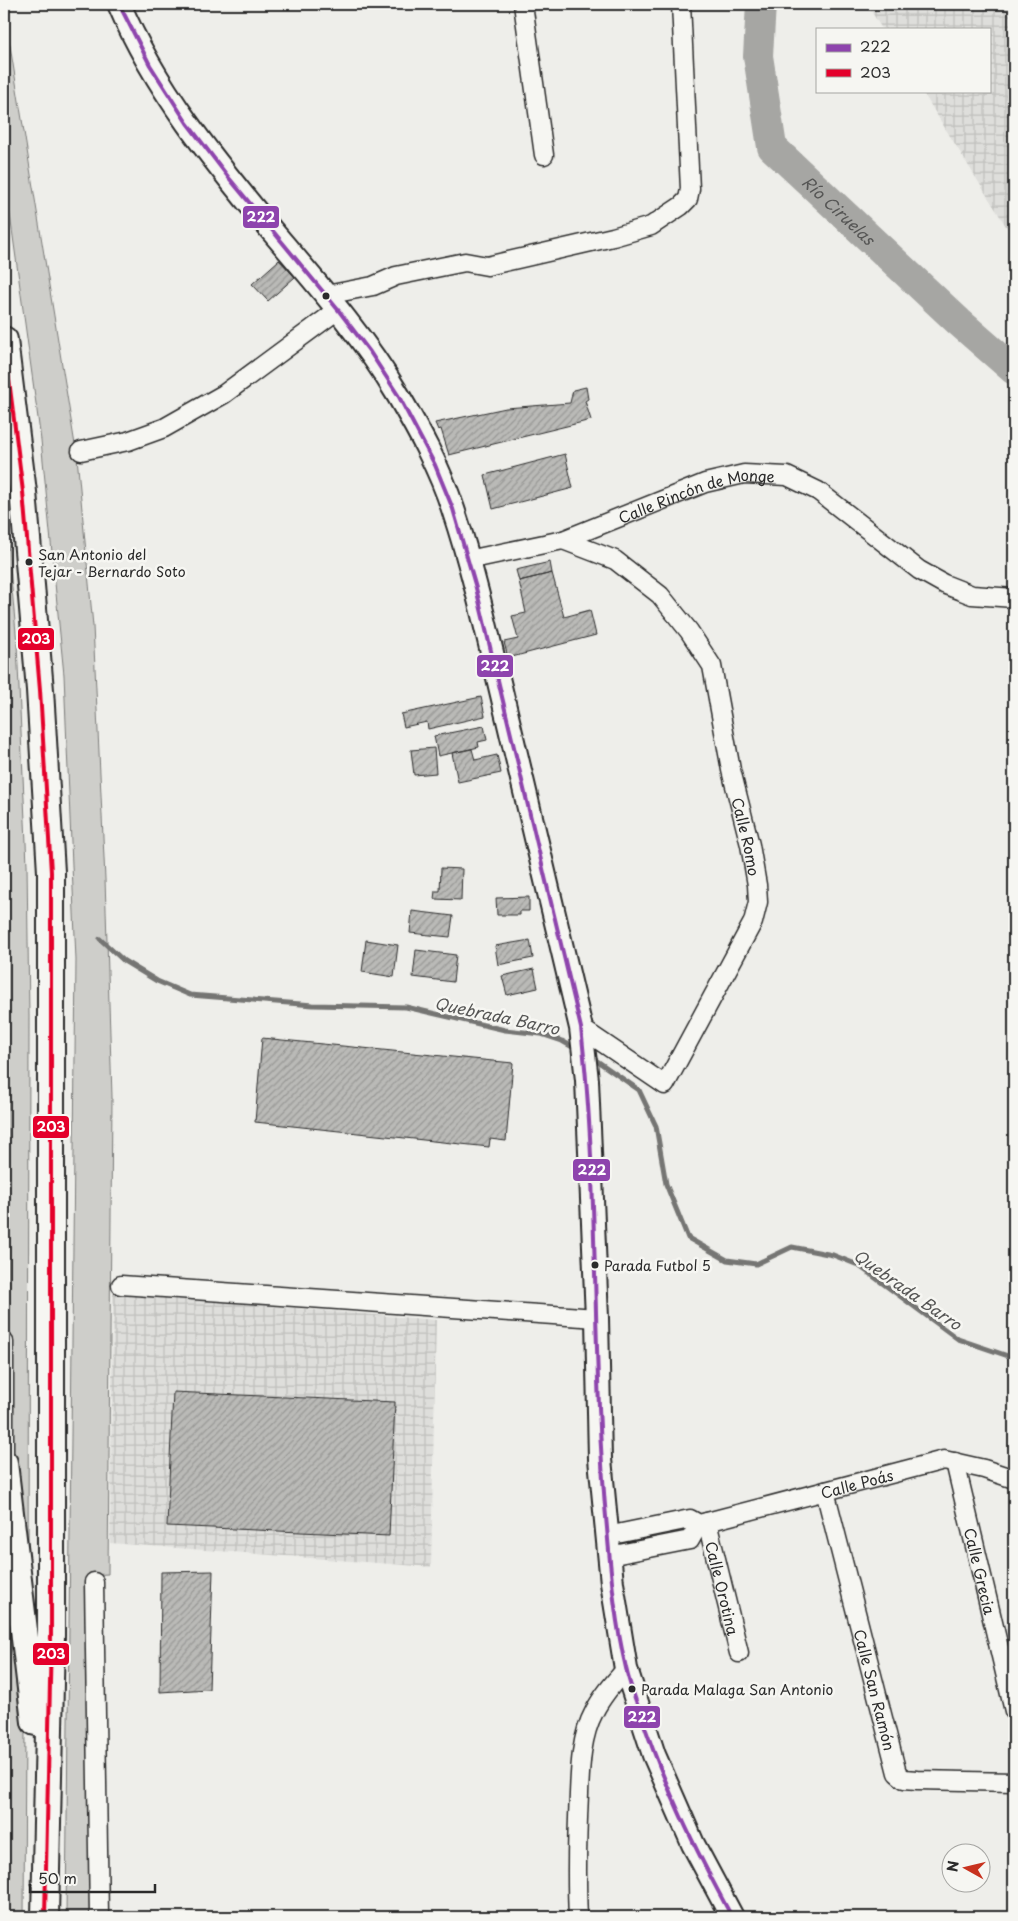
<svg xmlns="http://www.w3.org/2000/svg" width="1018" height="1921" viewBox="0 0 1018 1921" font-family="'Playpen Sans',sans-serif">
	<defs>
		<pattern id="industrial-grid" width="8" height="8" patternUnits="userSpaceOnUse" patternTransform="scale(1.25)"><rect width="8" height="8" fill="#dededb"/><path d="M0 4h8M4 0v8" fill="none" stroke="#bfbfbc"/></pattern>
		<pattern id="building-hatch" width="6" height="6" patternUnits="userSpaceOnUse" patternTransform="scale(1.25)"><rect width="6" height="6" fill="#babab7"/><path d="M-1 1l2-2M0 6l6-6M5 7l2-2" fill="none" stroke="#979795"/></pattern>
	</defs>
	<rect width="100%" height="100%" fill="#eeeeea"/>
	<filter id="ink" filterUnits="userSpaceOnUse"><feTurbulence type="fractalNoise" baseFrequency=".02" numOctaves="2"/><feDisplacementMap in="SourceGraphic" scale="10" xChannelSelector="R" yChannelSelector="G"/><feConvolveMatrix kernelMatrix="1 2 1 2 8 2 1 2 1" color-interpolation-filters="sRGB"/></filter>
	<g filter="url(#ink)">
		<path fill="url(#industrial-grid)" d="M867,4H1014V239L922,91H989V29H882Z
			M113,1293L436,1320L431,1567L110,1543Z"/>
		<path fill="#cececa" stroke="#7c7c7a" d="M4,9L77,457L93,626L105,879L112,1097L108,1574L89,1575L91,1917H66L76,960L64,675L41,440L4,171Z
			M4,500L17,644L27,865L29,1016L28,1592L9,1462L8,1069L4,917Z
			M7,1585L25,1724L24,1917H4V1705Z"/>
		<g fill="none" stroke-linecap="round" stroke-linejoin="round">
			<path stroke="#757573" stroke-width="5" d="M100,939L124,961L157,981L190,995L313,1005L406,1007L505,1030L541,1034L562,1041L576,1049
				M590,1056L639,1090L656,1126L666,1184L688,1238L727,1260L756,1264L792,1247L833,1255L858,1265L958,1339L1014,1358"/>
			<path stroke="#a6a6a3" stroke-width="30" id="s1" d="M761,4L758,56L772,147L959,322L1014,370"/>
		</g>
		<path fill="url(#building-hatch)" stroke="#2b2b2b" d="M279,260L295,277L268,301L252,284Z
			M586,387L588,399L585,401L591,420L449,455L441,429L438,430L435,423L506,408L570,403L573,390Z
			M565,454L573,488L493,509L485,475Z
			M550,562L552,573L519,581L516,570Z
			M552,573L564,617L590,610L596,635L508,658L504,642L518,639L512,616L526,613L519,581Z
			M481,697L485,716L428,729L427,722L404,727L401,714Z
			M484,726L487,740L478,742L479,747L438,756L434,736Z
			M434,748L436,773L414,775L411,750Z
			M472,749L475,760L497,755L501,773L458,782L452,753Z
			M441,868L462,869L461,900L434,899L435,891H440Z
			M529,897V911H520V915H497L496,898Z
			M412,911L453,916L450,937L410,933Z
			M366,940L398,945L394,977L362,972Z
			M530,940L533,958L498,965L495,946Z
			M416,950L456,955L453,982L413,977Z
			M534,969L538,988L507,995L502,976Z
			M262,1038L513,1063L506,1141L490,1139L489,1147L255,1122Z
			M173,1392L395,1402L389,1536L167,1526Z
			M213,1571L209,1689L160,1692L161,1572Z"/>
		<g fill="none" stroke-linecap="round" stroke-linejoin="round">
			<defs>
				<g id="minor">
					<path d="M523,4L544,155"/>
					<path d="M326,295L373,286L396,276L465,262L487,266L613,237L651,226L681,206L688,199L690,189L681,4"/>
					<path d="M81,451L128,441L164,428L224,394L339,309"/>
					<path id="s2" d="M563,540L615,560L660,595L689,631L712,666L731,770L750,845L757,885L758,902L753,922L665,1085L581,1028"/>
					<path id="s3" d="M468,560L563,540L705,483L744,474L787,476L818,491L919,570L944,584L972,595L1014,598"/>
					<path d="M121,1285L597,1318"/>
					<path d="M4,1342V1470"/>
					<path id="s4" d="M955,1462L1014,1711"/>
					<path id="s5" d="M825,1491L897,1773L904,1779L917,1780L1014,1782"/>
					<path id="s6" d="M707,1522L739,1653"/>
					<path id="s7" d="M607,1536L690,1519L699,1524L707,1522L944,1460L984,1469L1014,1479"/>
					<path d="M609,1556L690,1540L699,1524"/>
					<path d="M94,1582L99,1917"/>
					<path d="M578,1917C576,1876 577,1836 579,1794C580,1768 581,1736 594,1712C602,1696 614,1682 626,1669"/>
				</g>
				<path id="major" d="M119,4C155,89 214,161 272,231C317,284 363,336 398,395C419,431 440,469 453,509C476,578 491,650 508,720C532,823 557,925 581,1028L587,1080L597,1318L600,1459L612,1583L626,1669L654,1755L693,1844L732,1917"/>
				<path id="highway" d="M4,340L23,492L40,690L51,872V1635L45,1917
					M4,1463L35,1722"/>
			</defs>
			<use href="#minor" stroke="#2b2b2b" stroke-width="21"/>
			<use href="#major" stroke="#2b2b2b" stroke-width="26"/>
			<use href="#highway" stroke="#2b2b2b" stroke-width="30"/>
			<use href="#minor" stroke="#f6f6f2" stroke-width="18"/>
			<use href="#major" stroke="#f6f6f2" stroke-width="22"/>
			<use href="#highway" stroke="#f6f6f2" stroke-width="26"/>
			<defs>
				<path id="bus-1" d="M119,4L150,65L187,123L229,178L339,311L370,352L398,395L435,465L453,509L476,588L581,1028C600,1194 591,1362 607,1528C611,1574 615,1623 626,1668C629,1683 635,1698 640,1712C663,1784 696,1851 732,1917"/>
				<path id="bus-2" d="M4,340L23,492L40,690L51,872V1635L45,1917"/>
			</defs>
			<use href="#bus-1" stroke="#f6f6f2" stroke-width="8"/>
			<use href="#bus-2" stroke="#f6f6f2" stroke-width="8"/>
			<use href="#bus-1" stroke="#8e44ad" stroke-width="4"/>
			<use href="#bus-2" stroke="#e4002b" stroke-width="4"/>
		</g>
	</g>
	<g fill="#2b2b2b" stroke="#f6f6f2" stroke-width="2">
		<circle cx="326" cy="296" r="4.5"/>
		<circle cx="29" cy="562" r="4.5"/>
		<circle cx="595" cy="1265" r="4.5"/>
		<circle cx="632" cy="1689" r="4.5"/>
	</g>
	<g text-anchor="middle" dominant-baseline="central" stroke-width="5" stroke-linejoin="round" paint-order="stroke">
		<g font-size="14" fill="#2b2b2b" stroke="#f6f6f2" text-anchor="start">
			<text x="38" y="554">San Antonio del<tspan x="38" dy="17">Tejar - Bernardo Soto</tspan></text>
			<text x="604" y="1265">Parada Futbol 5</text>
			<text x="641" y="1689">Parada Malaga San Antonio</text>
		</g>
		<g font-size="15" fill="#2b2b2b" stroke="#f6f6f2">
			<text stroke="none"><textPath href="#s3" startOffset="239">Calle Rincón de Monge</textPath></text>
			<text stroke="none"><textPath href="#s2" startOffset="375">Calle Romo</textPath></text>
			<text stroke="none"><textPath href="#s7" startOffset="258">Calle Poás</textPath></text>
			<text stroke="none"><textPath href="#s4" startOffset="112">Calle Grecia</textPath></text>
			<text stroke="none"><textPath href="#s6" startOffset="68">Calle Orotina</textPath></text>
			<text stroke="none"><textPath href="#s5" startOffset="205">Calle San Ramón</textPath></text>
		</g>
		<g font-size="16" font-style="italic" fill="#565655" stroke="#f6f6f2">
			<text stroke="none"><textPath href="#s1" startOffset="236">Río Ciruelas</textPath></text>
			<text transform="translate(497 1015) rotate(12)">Quebrada Barro</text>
			<text transform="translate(908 1289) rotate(35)">Quebrada Barro</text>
		</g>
	</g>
	<g stroke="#f6f6f2" stroke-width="2">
		<rect x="242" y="205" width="38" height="24" rx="5" fill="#8e44ad"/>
		<rect x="17" y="627" width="38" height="24" rx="5" fill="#e4002b"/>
		<rect x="476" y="654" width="38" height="24" rx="5" fill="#8e44ad"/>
		<rect x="32" y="1115" width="38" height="24" rx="5" fill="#e4002b"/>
		<rect x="572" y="1158" width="39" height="24" rx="5" fill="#8e44ad"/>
		<rect x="32" y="1642" width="38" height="24" rx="5" fill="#e4002b"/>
		<rect x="623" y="1705" width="38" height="24" rx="5" fill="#8e44ad"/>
	</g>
	<g font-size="14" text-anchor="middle" font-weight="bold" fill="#fff">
		<text x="261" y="222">222</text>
		<text x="36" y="644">203</text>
		<text x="495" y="671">222</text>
		<text x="51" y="1132">203</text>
		<text x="592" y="1175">222</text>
		<text x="51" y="1659">203</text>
		<text x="642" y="1722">222</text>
	</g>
	<rect width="1018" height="1921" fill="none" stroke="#f6f6f2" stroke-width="20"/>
	<rect x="10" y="10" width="998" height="1901" fill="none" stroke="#2b2b2b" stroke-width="2" filter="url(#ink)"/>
	<rect x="816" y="28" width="175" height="65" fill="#f6f6f2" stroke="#a5a5a2"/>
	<rect x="826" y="44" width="25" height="8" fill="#8e44ad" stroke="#a5a5a2"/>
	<text x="860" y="52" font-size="15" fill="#2b2b2b">222</text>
	<rect x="826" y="69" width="25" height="8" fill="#e4002b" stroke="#a5a5a2"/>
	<text x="860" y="78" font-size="15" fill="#2b2b2b">203</text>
	<g transform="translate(966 1868) rotate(278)"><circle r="24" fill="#f6f6f2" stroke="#a5a5a2"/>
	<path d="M0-4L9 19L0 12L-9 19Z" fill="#c8321e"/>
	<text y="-8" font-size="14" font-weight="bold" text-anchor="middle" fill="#2b2b2b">N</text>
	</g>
	<path d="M30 1884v8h125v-8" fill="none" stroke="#2b2b2b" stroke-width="2.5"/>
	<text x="38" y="1884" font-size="15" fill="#2b2b2b" stroke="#f6f6f2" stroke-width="4" paint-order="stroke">50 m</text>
</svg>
